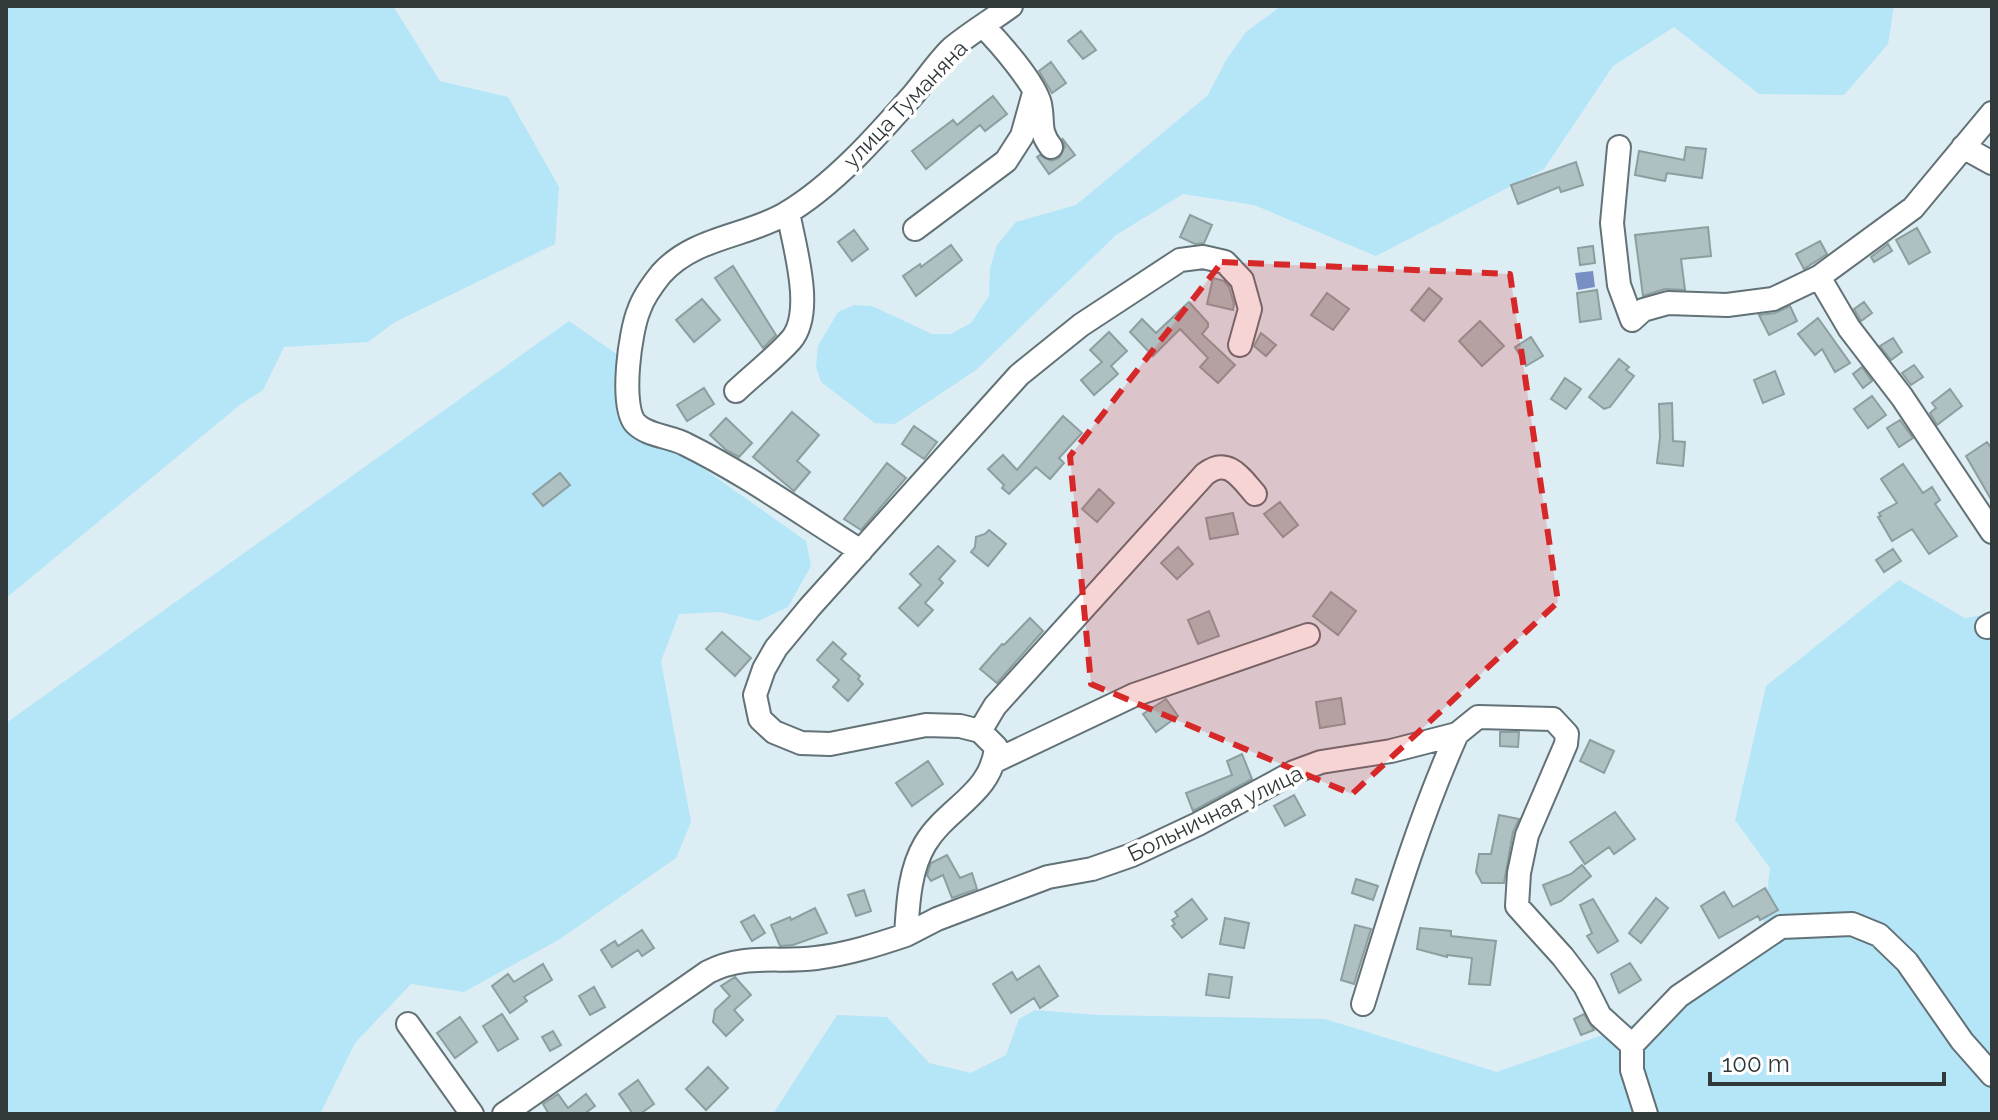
<svg xmlns="http://www.w3.org/2000/svg" width="1998" height="1120" viewBox="0 0 1998 1120" font-family="Raleway,sans-serif">
	<rect width="100%" height="100%" fill="#dcedf3"/>
	<path fill="#b4e6f8" d="M6,6H393L440,81L508,97L559,187L555,244L395,322L368,342L284,347L263,390L241,404L6,598Z
		M1281,6H1894L1888,44L1844,95L1759,94L1674,27L1613,66L1544,169L1376,256L1254,205L1183,194L1116,235L976,370L895,424L875,423L821,382L816,367L818,346L838,312L854,305L872,306L932,334H951L971,323L989,296L990,269L997,245L1016,222L1076,205L1208,95L1226,60L1246,32Z
		M569,321L631,364L630,392L653,433L806,541L811,566L788,607L758,621L721,612L679,614L661,661L691,822L676,858L560,939L464,992L411,984L355,1043L320,1114H6V723Z
		M1899,580L1965,618L1992,614V1114H773L837,1015L887,1017L929,1063L971,1073L1006,1055L1019,1019L1035,1010L1098,1015L1325,1019L1497,1072L1634,1024L1722,972L1763,928L1770,868L1735,820L1766,686Z"/>
	<path fill="#798fc4" d="M1593,271L1595,287L1578,290L1575,273Z"/>
	<path fill="#aec0c1" stroke="#8d9e9f" stroke-width="2" d="M1081,31L1096,50L1083,59L1068,41Z
		M1051,62L1066,83L1052,93L1039,71Z
		M993,96L1007,114L985,131L980,125L926,169L912,151L953,120L957,125Z
		M1062,138L1075,155L1049,174L1037,157L1040,155L1051,161L1059,158L1065,147Z
		M1686,147L1706,149L1702,178L1667,173L1665,181L1635,175L1639,151L1684,160Z
		M1576,162L1583,185L1561,192L1559,187L1518,204L1511,185Z
		M1190,215L1212,225L1204,243L1195,244L1180,237Z
		M1708,227L1711,256L1681,259L1685,290L1665,289L1643,296L1635,235Z
		M1917,228L1930,252L1909,264L1896,240Z
		M854,230L868,249L852,261L838,242Z
		M1820,241L1827,254L1804,269L1796,254Z
		M1888,244L1892,251L1874,262L1871,257Z
		M951,245L962,260L916,296L903,276L920,264L921,267Z
		M1593,246L1595,263L1580,265L1578,248Z
		M733,266L776,335L763,348L715,278Z
		M1213,278L1224,281L1229,287L1234,304L1233,310L1207,304Z
		M1429,288L1442,299L1424,321L1411,310Z
		M1597,290L1601,319L1580,322L1577,293Z
		M1327,293L1349,309L1333,330L1311,315Z
		M702,299L720,320L694,342L676,320Z
		M1189,302L1208,323V327L1202,334L1235,365L1218,383L1200,367L1208,358L1180,329L1153,356L1130,332L1142,319L1156,333Z
		M1864,302L1872,313L1861,321L1854,309Z
		M1790,306L1797,321L1769,335L1759,315L1775,313Z
		M1818,318L1850,363L1835,372L1822,349L1815,355L1798,334Z
		M1480,321L1504,346L1482,366L1459,341Z
		M1109,332L1127,351L1111,366L1118,374L1094,395L1081,380L1102,362L1090,350Z
		M1261,333L1276,345L1266,356L1254,346Z
		M1531,337L1543,356L1526,366L1515,347Z
		M1893,338L1902,352L1891,360L1880,346Z
		M1619,359L1629,367L1626,370L1634,376L1610,407L1604,409L1589,397Z
		M1914,365L1923,377L1911,385L1902,373Z
		M1862,367L1872,381L1863,388L1853,374Z
		M1775,371L1784,394L1763,403L1754,380Z
		M1565,378L1581,389L1566,409L1551,399Z
		M704,388L714,404L687,421L677,405Z
		M1950,389L1962,406L1937,425L1930,413L1936,408L1932,403Z
		M1872,396L1886,415L1868,428L1854,409Z
		M1672,403L1673,441L1685,442L1683,466L1657,463L1660,437L1659,404Z
		M792,412L819,435L797,461L810,472L794,491L753,457Z
		M1063,416L1082,433L1059,458L1064,463L1050,479L1036,467L1009,494L1002,488L1004,485L988,469L1003,455L1017,470Z
		M726,418L752,443L739,457L726,450L710,435Z
		M1900,420L1913,438L1899,447L1887,428Z
		M914,426L937,442L924,459L902,444Z
		M1987,442L1992,449V501L1966,456Z
		M887,463L906,478L861,530L844,519Z
		M1903,464L1923,493L1932,487L1940,500L1935,504L1957,536L1929,554L1912,529L1892,541L1878,517L1881,516L1879,513L1897,503L1881,479Z
		M560,473L570,485L543,506L533,494Z
		M1099,489L1114,503L1097,522L1082,509Z
		M1280,502L1298,525L1283,537L1264,514Z
		M1233,513L1238,534L1210,539L1206,518Z
		M989,530L1006,544L988,566L971,552L975,547L976,537L985,534Z
		M938,546L955,561L939,579L943,583L925,603L933,610L918,626L899,608L921,585L910,574Z
		M1178,547L1193,564L1177,579L1161,563Z
		M1893,549L1901,561L1884,572L1876,560Z
		M1331,592L1356,611L1338,635L1313,616Z
		M1209,611L1219,636L1198,644L1188,620Z
		M1030,618L1043,631L997,683L980,669L1002,644L1004,645Z
		M722,632L751,658L735,676L706,649Z
		M833,642L846,654L841,659L860,676L858,679L863,684L848,701L833,687L839,680L817,660Z
		M1341,698L1345,724L1320,728L1316,702Z
		M1166,699L1178,716L1156,732L1143,714Z
		M1500,732H1519L1518,747L1500,746Z
		M1590,740L1614,751L1604,773L1580,761Z
		M1242,754L1252,779L1193,811L1186,793L1232,775L1227,761Z
		M928,761L943,784L912,806L896,783Z
		M1294,795L1305,815L1285,826L1274,806Z
		M1615,812L1635,839L1614,854L1609,847L1585,864L1570,842Z
		M1499,815L1519,819L1513,832L1504,883H1482L1476,872L1479,854H1491Z
		M947,855L960,878L972,873L977,889L952,898L943,875L931,881L927,875L931,863Z
		M1582,865L1591,876L1561,901L1551,905L1543,885L1571,874Z
		M1356,879L1378,886L1373,900L1352,893Z
		M1765,888L1778,910L1760,920L1758,916L1719,938L1701,906L1724,892L1733,907Z
		M864,890L871,911L856,916L848,895Z
		M1656,898L1668,908L1641,943L1629,933Z
		M1192,899L1207,919L1182,938L1172,926L1175,924L1172,920L1178,916L1175,912Z
		M1593,899L1618,941L1598,953L1587,936L1592,933L1580,905Z
		M815,908L827,933L793,945L780,946L771,925L790,917L791,920Z
		M754,915L765,933L752,941L741,922Z
		M1225,918L1249,923L1244,948L1220,944Z
		M1355,925L1371,929L1354,984L1341,980Z
		M1420,928L1451,931V936L1496,941L1490,985L1469,984L1472,958L1447,955V957L1417,949Z
		M642,930L654,948L642,956L638,950L612,967L601,950L615,941L618,946Z
		M1630,963L1641,980L1619,993L1611,974Z
		M543,964L552,980L524,997L527,1001L510,1013L492,986L508,974L514,982Z
		M1039,966L1058,996L1040,1008L1034,998L1011,1013L993,984L1012,972L1017,980Z
		M1209,974L1232,977L1229,998L1206,995Z
		M735,977L751,995L734,1010L743,1020L726,1036L713,1022L715,1010L730,996L721,986Z
		M594,987L605,1007L590,1015L579,996Z
		M502,1014L518,1039L498,1051L483,1026Z
		M1584,1014L1594,1030L1581,1035L1574,1019Z
		M460,1017L477,1042L455,1058L437,1033Z
		M553,1031L561,1045L550,1051L542,1037Z
		M708,1067L728,1088L706,1110L686,1089Z
		M638,1080L654,1104L640,1114H633L619,1094Z
		M558,1094L568,1108L586,1094L595,1106L584,1114H549L543,1104Z"/>
	<g fill="none" stroke-linecap="round" stroke-linejoin="round">
		<defs>
			<path id="minor" d="M983,26C999,42 1035,83 1040,104C1044,123 1038,130 1051,147
				M1619,147L1612,223L1619,285L1632,320L1643,310L1668,303L1727,305L1773,299L1819,277L1913,208L1992,113
				M1963,147L1992,163
				M915,229L1006,161L1022,136L1034,93
				M1819,277L1849,328L1902,397L1992,532
				M736,391C754,374 775,358 791,340C815,312 794,246 788,212
				M861,551C803,515 746,474 685,444C670,436 647,436 635,423C620,405 630,331 639,310C643,298 653,284 661,274C694,237 745,237 785,214C833,186 877,136 913,95C926,80 938,61 952,48C970,33 992,20 1011,6
				M1987,627L1992,624
				M980,731L995,706L1205,474C1228,456 1241,478 1255,494
				M995,761L1134,695L1308,635
				M906,935L937,919L1048,877L1092,869L1132,855L1198,824L1294,772L1321,762L1391,751L1457,734L1478,717L1553,719L1567,734L1566,744L1527,835L1519,873L1517,906L1563,957L1585,986L1600,1016L1632,1045V1070L1646,1114
				M1363,1004C1391,913 1418,821 1457,734
				M408,1024L472,1114
				M1632,1045L1679,996L1781,927L1852,924L1879,935L1907,962L1962,1041L1992,1075
				M504,1114L708,972C745,953 777,963 816,958C848,954 876,945 906,935C908,905 909,871 925,844C947,807 992,794 996,747L980,731L960,726L926,725L830,744L801,743L774,732L760,719L755,695L764,669L776,648L810,607L1019,375L1081,325L1180,260L1203,257L1225,262L1242,280L1250,309L1240,345"/>
		</defs>
		<use href="#minor" stroke="#627277" stroke-width="26"/>
		<use href="#minor" stroke="#fff" stroke-width="22"/>
	</g>
	<path fill="#d62828" fill-opacity="0.2" stroke="#d62828" stroke-width="6" stroke-dasharray="16 10" stroke-linejoin="round" d="M1222,262L1510,274L1558,602L1352,794L1091,684L1070,456Z"/>
	<g text-anchor="middle" dominant-baseline="central" stroke-width="7" stroke-linejoin="round" paint-order="stroke">
		<g font-size="22" fill="#32393b" stroke="#fff">
			<text transform="translate(905 104) rotate(-46)">улица Туманяна</text>
			<text transform="translate(1215 813) rotate(-26)">Больничная улица</text>
		</g>
	</g>
	<rect width="1998" height="1120" fill="none" stroke="#32393b" stroke-width="16"/>
	<path d="M1710 1072v12h234v-12" fill="none" stroke="#32393b" stroke-width="4"/>
	<text x="1722" y="1072" font-size="24" fill="#32393b" stroke="#ffffff" stroke-width="6" paint-order="stroke">100 m</text>
</svg>
